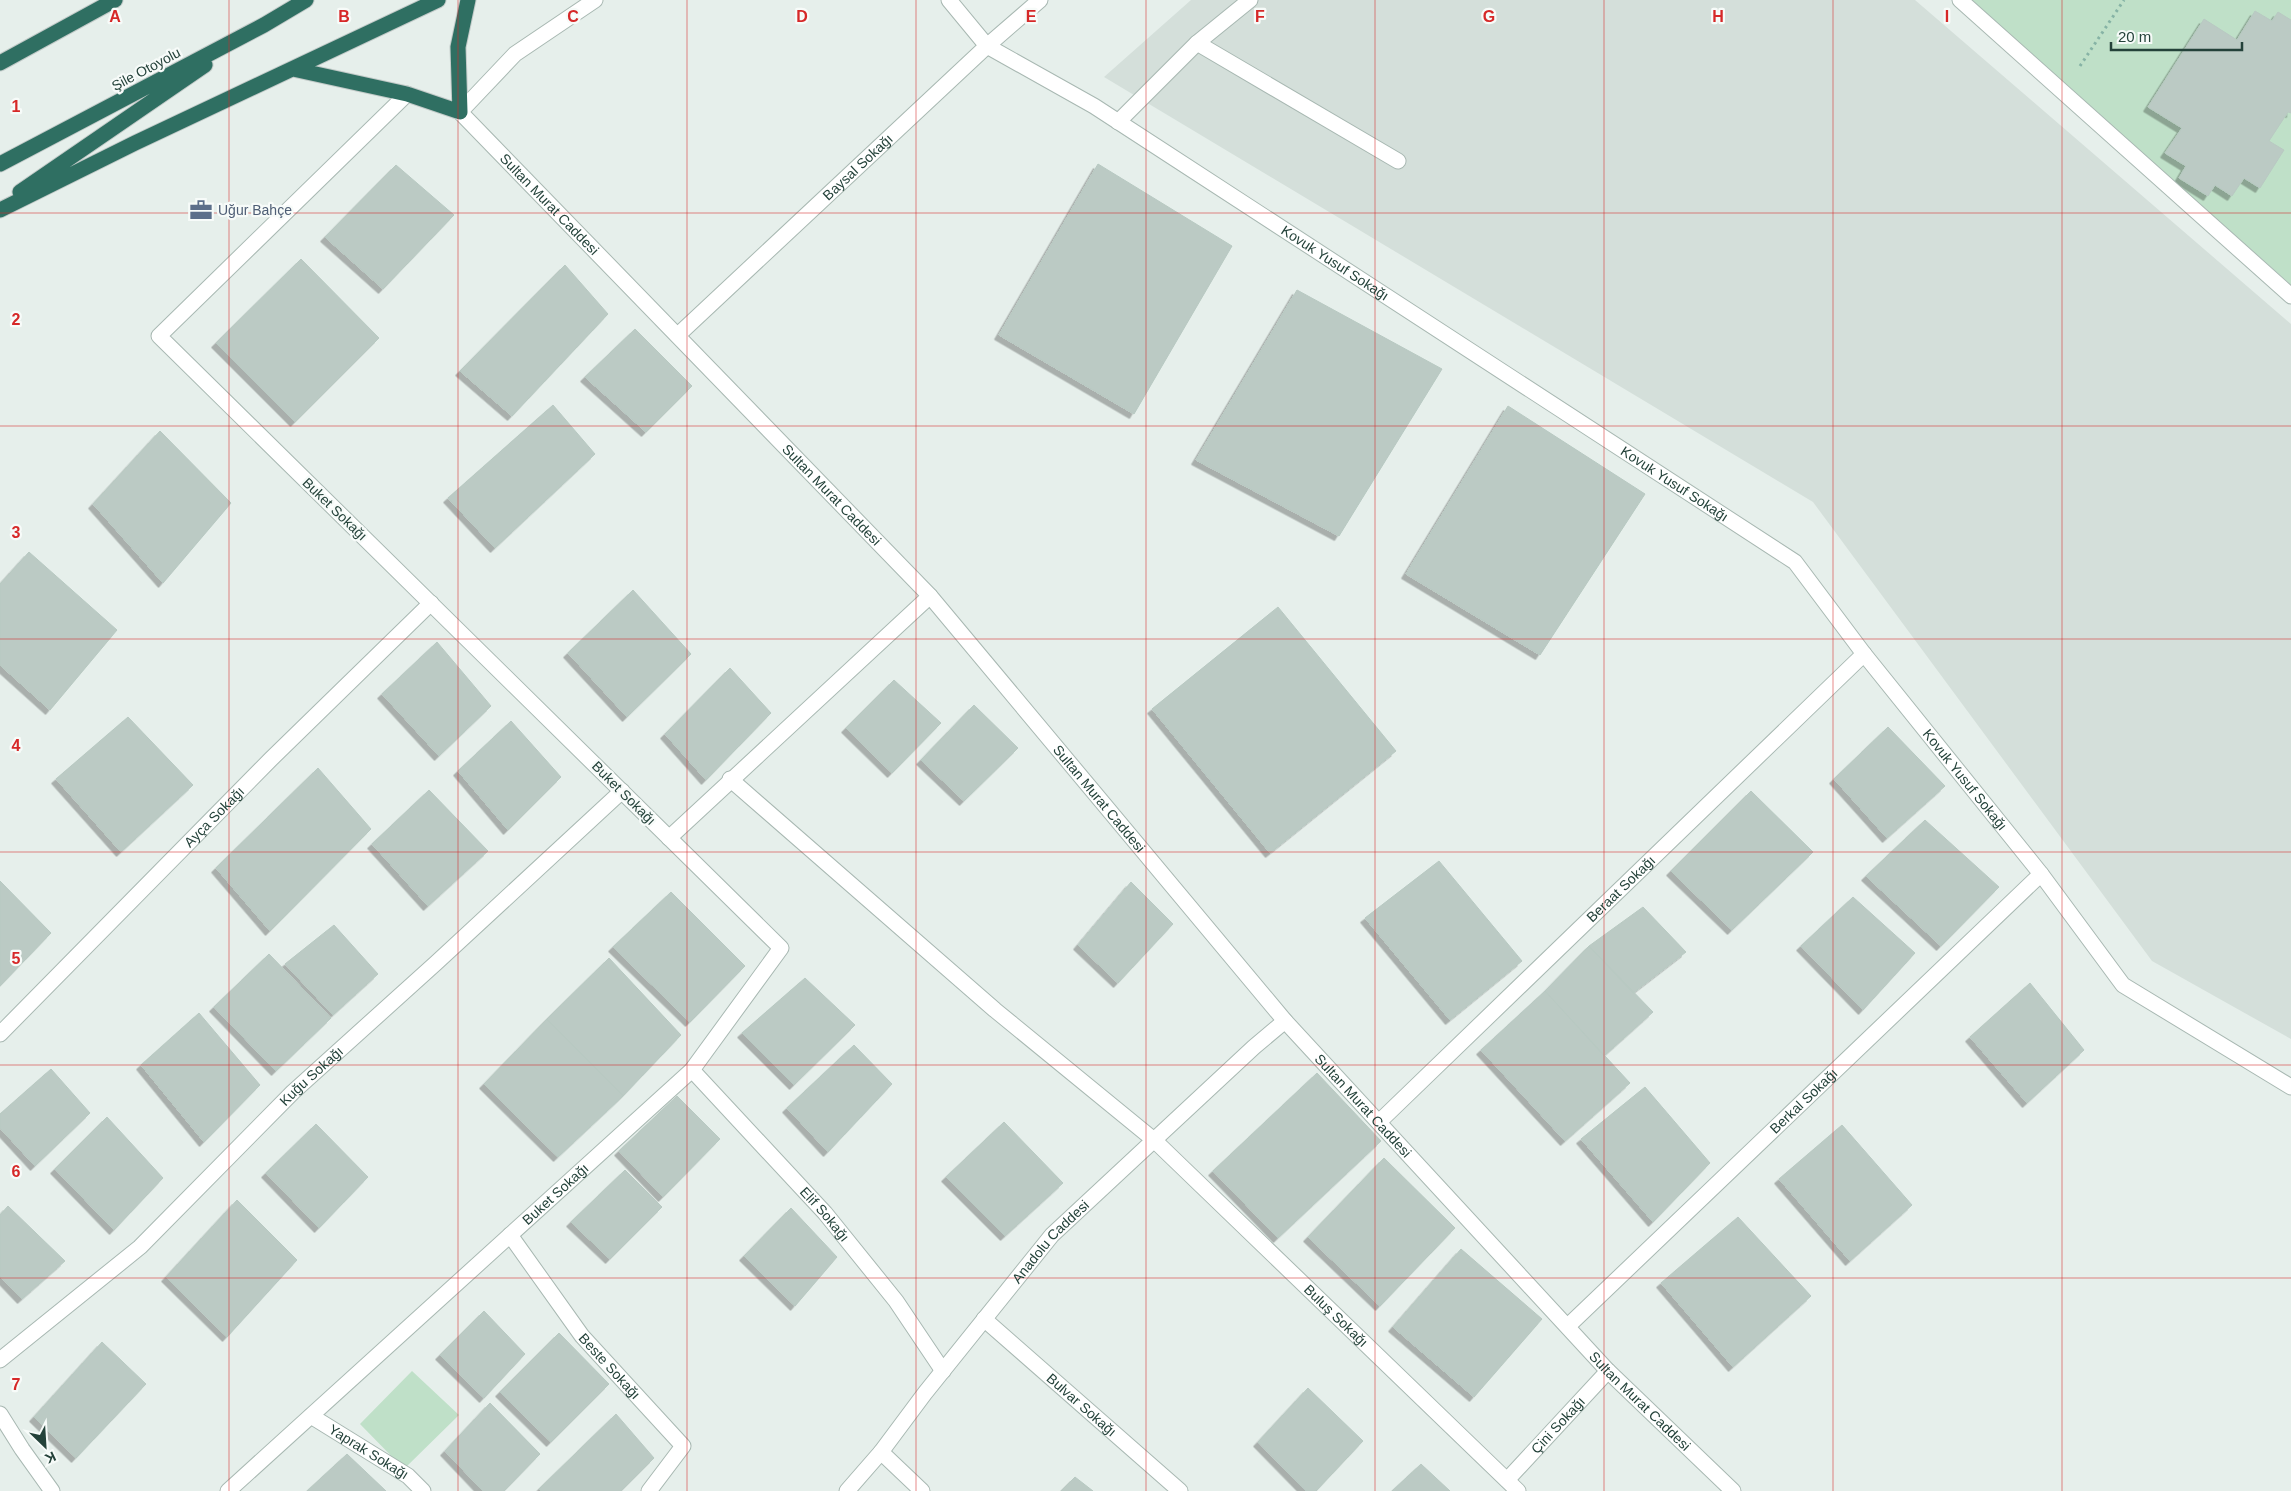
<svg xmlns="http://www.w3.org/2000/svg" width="2291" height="1491" viewBox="0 0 2291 1491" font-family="Helvetica,sans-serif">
	<defs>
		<filter id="shadow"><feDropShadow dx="-4.5" dy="4.5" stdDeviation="0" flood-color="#0004"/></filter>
	</defs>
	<rect width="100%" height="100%" fill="#e6efeb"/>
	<path fill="#d4dfda" d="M1191,0H1915L2291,324V1039L2152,961L1813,502L1104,77Z"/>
	<path fill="#bfe0c8" d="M1971,0H2291V285Z
		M412,1371L459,1415L404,1469L360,1424Z"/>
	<path fill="#bbcac4" stroke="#b8c9c2" filter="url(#shadow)" d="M2255,11L2272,21L2278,12L2291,20V113L2288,112L2269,141L2284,150L2260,188L2244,178L2232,196L2215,185L2208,196L2179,178L2186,166L2165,153L2182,128L2148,107L2204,19L2237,40Z
		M1098,164L1232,246L1134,414L999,335Z
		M396,165L454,215L383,289L325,237Z
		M301,259L379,338L295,422L216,343Z
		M565,265L608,314L512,416L460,371Z
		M1297,290L1442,369L1339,536L1196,460Z
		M635,329L692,386L646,432L585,377Z
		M553,405L595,454L495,548L448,498Z
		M1508,406L1645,494L1540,655L1406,574Z
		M160,431L231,503L163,583L93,504Z
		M29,552L117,630L50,710L0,665V584Z
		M633,590L691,654L627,717L568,653Z
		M1278,607L1396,751L1270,853L1152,709Z
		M437,642L491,706L439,756L382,694Z
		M730,668L771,713L706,780L665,734Z
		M894,680L941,723L892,773L846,728Z
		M974,705L1018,748L964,801L921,760Z
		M128,717L193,785L121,852L56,779Z
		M511,721L561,777L508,830L458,771Z
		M1888,727L1945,786L1887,838L1834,779Z
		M318,768L371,829L270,931L216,868Z
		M429,790L488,851L428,906L372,844Z
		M1751,791L1813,852L1732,930L1671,871Z
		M1925,820L1999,887L1941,946L1866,876Z
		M1439,861L1522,961L1450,1020L1365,918Z
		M0,881L51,933L0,986Z
		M1131,882L1173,924L1118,983L1078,945Z
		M671,892L745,966L690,1022L613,947Z
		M1853,897L1915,953L1863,1010L1801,946Z
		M1643,907L1686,952L1633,993L1589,946Z
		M334,925L378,974L333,1015L285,964Z
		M1589,946L1653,1012L1604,1056L1545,991Z
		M269,954L331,1018L276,1071L214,1007Z
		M609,958L681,1035L623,1096L547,1019Z
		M805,978L855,1025L794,1085L742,1033Z
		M2030,983L2084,1050L2027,1103L1970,1037Z
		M1545,991L1630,1083L1565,1141L1481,1050Z
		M199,1013L260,1085L204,1142L141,1065Z
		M547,1019L623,1096L558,1157L484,1084Z
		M854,1045L892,1084L828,1152L787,1108Z
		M51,1069L90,1113L35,1166L0,1128V1114Z
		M1317,1073L1381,1141L1278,1238L1213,1171Z
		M1645,1087L1710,1163L1653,1222L1581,1139Z
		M677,1096L720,1139L663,1197L619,1151Z
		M107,1117L163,1178L114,1230L55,1169Z
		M1004,1122L1063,1183L1005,1236L946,1177Z
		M316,1124L368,1177L319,1228L266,1173Z
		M1842,1125L1912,1205L1850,1261L1779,1179Z
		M1384,1158L1455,1228L1380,1306L1308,1237Z
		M625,1170L662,1207L610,1259L571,1222Z
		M237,1200L297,1260L227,1337L166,1277Z
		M8,1206L65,1261L22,1299L0,1276V1215Z
		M791,1208L837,1257L795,1306L744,1256Z
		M1738,1217L1811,1296L1733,1367L1661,1283Z
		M1461,1249L1542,1319L1474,1397L1393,1327Z
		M484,1311L525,1354L484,1398L440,1355Z
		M559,1333L609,1384L551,1442L500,1392Z
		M102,1342L146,1384L76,1458L34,1417Z
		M1308,1388L1363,1441L1316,1491H1306L1258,1442Z
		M490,1403L540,1454L504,1491H483L445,1451Z
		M616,1414L654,1458L621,1491H541L539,1489Z
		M347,1454L386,1491H307Z
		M1421,1464L1450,1491H1392Z
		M1075,1477L1093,1491H1061Z"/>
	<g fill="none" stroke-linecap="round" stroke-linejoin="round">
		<defs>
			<g id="minor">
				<path id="s1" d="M595,0L515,54L460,112L930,596L1285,1021L1608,1371L1733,1491"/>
				<path id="s2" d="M949,0L987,46L1094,106L1795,562L1864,654L2041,874L2123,985L2291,1087"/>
				<path d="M1960,0L2291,296"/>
				<path d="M1197,43L1398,161"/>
				<path d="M1118,122L1197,43L1250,0"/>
				<path id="s3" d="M678,335L987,46L1040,0"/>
				<path id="s4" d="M730,779L995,1010L1154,1140L1518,1491"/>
				<path d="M669,838L930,596"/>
				<path id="s5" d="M0,1034L271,759L431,603"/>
				<path id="s6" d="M692,1070L825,1213L896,1301L943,1371"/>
				<path id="s7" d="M1379,1122L1864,654"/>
				<path id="s8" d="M510,1235L582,1336L683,1446L649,1491"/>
				<path id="s9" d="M984,1319L1180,1491"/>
				<path id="s10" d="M1568,1326L2041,874"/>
				<path id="s11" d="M0,1360L140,1247L293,1092L436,963L622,791"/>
				<path d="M0,1414L22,1449L52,1491"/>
				<path id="s12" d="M311,1416L408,1476L423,1491"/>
				<path d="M881,1452L922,1491"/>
				<path id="s13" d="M1507,1480L1608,1371"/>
				<path id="s14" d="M228,1491L692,1070L781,948L159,336L407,94"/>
				<path id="s15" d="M847,1491L881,1452L925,1393L1052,1235L1254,1047L1285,1021"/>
			</g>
			<path id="highway" d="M0,63L115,0
				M293,69L407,94L460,112L458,47L468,0
				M0,164L264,25L306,0
				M20,192L205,65
				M0,210L135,143L438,0"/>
		</defs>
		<use href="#minor" stroke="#a8b8b2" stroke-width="17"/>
		<use href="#highway" stroke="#c2cac8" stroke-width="17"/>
		<path stroke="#86b3a5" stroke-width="3" stroke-dasharray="2.5 4" stroke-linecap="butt" d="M2080,66L2124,0"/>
		<use href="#minor" stroke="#fff" stroke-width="15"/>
		<use href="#highway" stroke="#2f6f62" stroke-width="15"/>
	</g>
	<path fill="none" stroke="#d62828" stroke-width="1" stroke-opacity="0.55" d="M229,0V1491M458,0V1491M687,0V1491M916,0V1491M1146,0V1491M1375,0V1491M1604,0V1491M1833,0V1491M2062,0V1491M0,213H2291M0,426H2291M0,639H2291M0,852H2291M0,1065H2291M0,1278H2291"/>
	<defs>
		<symbol id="office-bare" viewBox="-9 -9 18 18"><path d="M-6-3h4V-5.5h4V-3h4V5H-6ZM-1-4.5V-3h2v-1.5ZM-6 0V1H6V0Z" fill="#5c6f8a" stroke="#f7fbf9" stroke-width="2.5" paint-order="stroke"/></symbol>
	</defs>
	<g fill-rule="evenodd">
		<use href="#office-bare" x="185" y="194" width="32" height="32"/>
	</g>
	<g text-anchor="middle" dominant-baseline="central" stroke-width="4.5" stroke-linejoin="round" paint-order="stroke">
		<g font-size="14" fill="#24423a" stroke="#f7fbf9">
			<text transform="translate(146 69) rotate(-28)">Şile Otoyolu</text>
			<text stroke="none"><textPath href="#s3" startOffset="246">Baysal Sokağı</textPath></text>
			<text stroke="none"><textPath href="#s1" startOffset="305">Sultan Murat Caddesi</textPath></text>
			<text stroke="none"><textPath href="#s2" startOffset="470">Kovuk Yusuf Sokağı</textPath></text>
			<text stroke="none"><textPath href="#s2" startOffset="875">Kovuk Yusuf Sokağı</textPath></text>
			<text stroke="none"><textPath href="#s1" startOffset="710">Sultan Murat Caddesi</textPath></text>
			<text transform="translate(335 509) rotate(44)">Buket Sokağı</text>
			<text stroke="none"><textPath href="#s2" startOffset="1295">Kovuk Yusuf Sokağı</textPath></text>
			<text transform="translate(624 793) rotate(45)">Buket Sokağı</text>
			<text stroke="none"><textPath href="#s1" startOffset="1115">Sultan Murat Caddesi</textPath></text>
			<text stroke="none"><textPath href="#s5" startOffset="305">Ayça Sokağı</textPath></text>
			<text stroke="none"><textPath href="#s7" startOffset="336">Beraat Sokağı</textPath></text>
			<text stroke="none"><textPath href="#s11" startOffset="422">Kuğu Sokağı</textPath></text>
			<text stroke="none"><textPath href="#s10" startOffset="326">Berkal Sokağı</textPath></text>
			<text stroke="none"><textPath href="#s1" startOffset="1520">Sultan Murat Caddesi</textPath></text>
			<text stroke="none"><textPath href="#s14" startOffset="442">Buket Sokağı</textPath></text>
			<text stroke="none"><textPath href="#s6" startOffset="196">Elif Sokağı</textPath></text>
			<text stroke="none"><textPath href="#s15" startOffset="322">Anadolu Caddesi</textPath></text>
			<text stroke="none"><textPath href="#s4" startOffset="810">Buluş Sokağı</textPath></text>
			<text stroke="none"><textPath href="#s8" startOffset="165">Beste Sokağı</textPath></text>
			<text stroke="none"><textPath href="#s1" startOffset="1925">Sultan Murat Caddesi</textPath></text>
			<text stroke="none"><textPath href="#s9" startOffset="130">Bulvar Sokağı</textPath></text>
			<text stroke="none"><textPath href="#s13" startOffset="75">Çini Sokağı</textPath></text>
			<text stroke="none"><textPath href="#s12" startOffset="68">Yaprak Sokağı</textPath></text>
		</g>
		<g font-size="14" fill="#4e5e75" stroke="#f7fbf9" text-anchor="start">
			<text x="218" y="210">Uğur Bahçe</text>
		</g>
	</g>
	<g font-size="16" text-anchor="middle" font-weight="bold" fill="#d62828" stroke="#f7fbf9" stroke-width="4.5" stroke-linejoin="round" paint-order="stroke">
		<text x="115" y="22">A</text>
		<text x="344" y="22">B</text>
		<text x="573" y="22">C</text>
		<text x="802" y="22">D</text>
		<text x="1031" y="22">E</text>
		<text x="1260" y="22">F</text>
		<text x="1489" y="22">G</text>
		<text x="1718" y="22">H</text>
		<text x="1947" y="22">I</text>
		<text x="16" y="112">1</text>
		<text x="16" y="325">2</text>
		<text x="16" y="538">3</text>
		<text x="16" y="751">4</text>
		<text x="16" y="964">5</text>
		<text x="16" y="1177">6</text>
		<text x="16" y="1390">7</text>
	</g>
	<g transform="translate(45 1446) rotate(155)" stroke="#f7fbf9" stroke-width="4" paint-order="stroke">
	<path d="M0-4L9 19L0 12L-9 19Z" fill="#24423a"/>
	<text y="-8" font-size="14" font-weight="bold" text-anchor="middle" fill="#24423a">K</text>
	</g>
	<path d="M2111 42v8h131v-8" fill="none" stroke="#24423a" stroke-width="2.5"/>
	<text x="2118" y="42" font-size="15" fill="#24423a" stroke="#f7fbf9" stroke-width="4" paint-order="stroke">20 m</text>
</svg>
